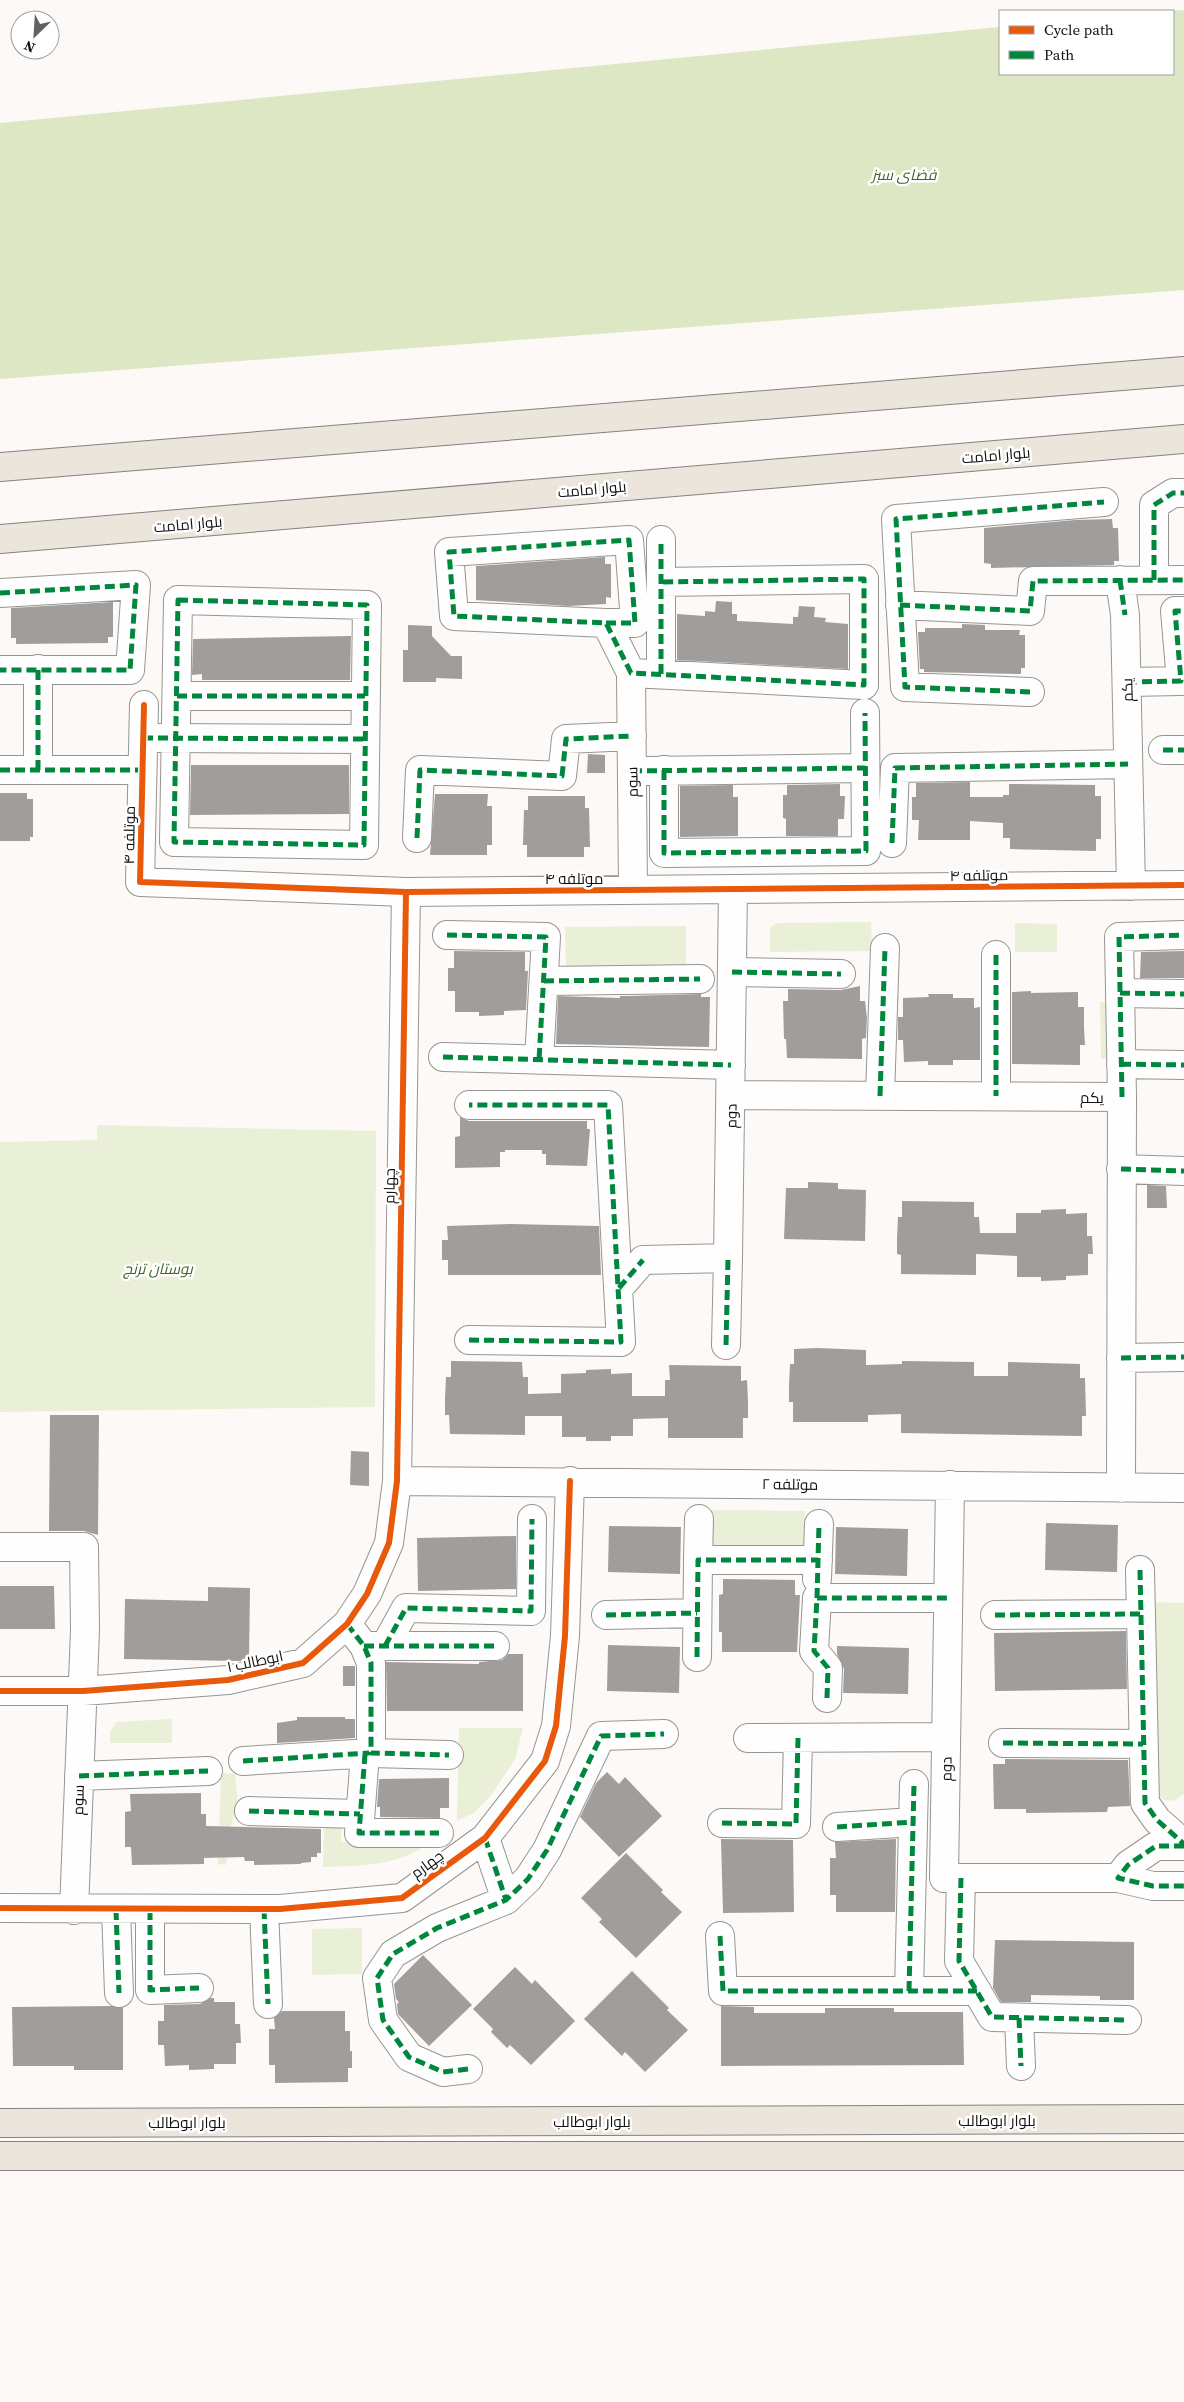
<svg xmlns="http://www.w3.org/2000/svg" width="1184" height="2402" viewBox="0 0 1184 2402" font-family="'Source Serif 4',Cairo,serif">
	<rect width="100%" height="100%" fill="#fcf9f6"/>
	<path fill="#eaf0d7" d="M871,922L872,951L770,952V928L777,923Z
		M1015,923L1057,924V952H1015Z
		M686,926V966L566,967L565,927Z
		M1100,1002H1112L1114,1059H1101Z
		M97,1125L376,1131L375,1407L0,1412V1142L97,1140Z
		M708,1510L805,1511L804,1549L707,1548Z
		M1150,1602L1184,1603V1794L1173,1801L1164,1800L1156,1795Z
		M172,1719V1743H110V1732L116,1722Z
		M459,1728H523L515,1759L492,1794L475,1812L457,1821Z
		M221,1773L235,1774L238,1802L230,1828L226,1865L218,1864Z
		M342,1816L341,1842L433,1840C402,1866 362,1866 323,1867L324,1818Z
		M362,1928V1974L312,1975V1929Z"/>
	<path fill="#dde7c4" d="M1184,10V290L0,379V123L1000,27V74H1173V11H1168Z"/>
	<path fill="#a09d9b" d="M1112,519L1113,528H1118L1119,561H1114V565L991,568V564L984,563V528L1075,520Z
		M605,557V564H611V598L606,597V604L568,606L476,600V566Z
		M716,601L732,602V614H737V621L758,622L793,624V617H798L799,606L815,607L814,617L826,618L825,622L848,624V669L677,660V614L705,616V611L715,612Z
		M113,602V637H108V643L16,644V638H11V608Z
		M962,624L985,625V630H1020L1019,635H1025V668H1021V674L924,672V669H920L918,632H925V628H962Z
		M408,625L432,626V636L451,656H462V679L436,678V682H403V650H408Z
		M351,636L350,680H202V674L192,675L193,639Z
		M588,754L605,755V773H587Z
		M191,765H349V814L190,815Z
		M970,782V797H1003V795H1009V784L1095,785V796H1101V839H1096V851L1010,849V838H1003V823L970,821V840H918L919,820H912V797H916V783Z
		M840,784V796H845L844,819H838V836H786V819L783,818V795H787V785Z
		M733,785V797H738V836L680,837V786Z
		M0,793H27V799H33V837H30V841H0Z
		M435,794H488L487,806H492V845H487V855H430Z
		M528,796H585V808H589L590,847H584V857H527V845H523L524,810H528Z
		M454,951L525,952V971H528L526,1010L504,1011V1015L479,1016V1012H455V991H448V968H454Z
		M1184,951V978H1140L1141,952Z
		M860,986V1001H865L867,1018L866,1038L862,1039V1059L787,1058L786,1039H784L783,1001H788V989L841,990Z
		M1031,991V993L1078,992V1007H1084V1028L1085,1045H1080V1065L1012,1064V992Z
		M701,994V997H710L709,1047L556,1044L558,996L620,998V996H626Z
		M928,994H953V998H974V1008L980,1007V1060H953V1065H928V1061L904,1062L903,1040H898V1017H903V998L929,997Z
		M460,1117L469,1121H587V1129H590L587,1166L546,1165V1154H542V1150H505V1152H500V1167L455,1168V1137L460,1136Z
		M808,1182L838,1183V1189L866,1190L865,1241L784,1239L786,1188H808Z
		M1147,1185L1166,1186L1167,1208H1147Z
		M902,1201L974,1202V1217H979L980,1233H1016V1213H1041V1210L1066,1209V1214L1087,1213V1236H1092L1093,1254H1088V1275L1066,1276V1280L1041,1281V1277H1017V1256L976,1254V1275L901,1274V1255L897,1254V1238L898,1217H902Z
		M511,1224L599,1226L601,1275H448V1260H442V1240H448L447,1226Z
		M818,1348L866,1350V1365L902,1364V1361L974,1362V1376H1008V1362L1080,1364V1378H1085L1086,1416H1082V1436L901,1433V1414L868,1415V1422H793V1402H789V1386L790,1364H794V1349Z
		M451,1361L522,1362L523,1377H528V1394L561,1393V1374L586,1373V1370L611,1369V1374L632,1373V1396H665V1380H670L669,1365L741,1366V1381L747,1380L748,1402V1418H743V1438H668V1418L633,1419V1436H611V1441H586V1437H562V1416H525V1435L450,1434L449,1415H445V1399L446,1377H451Z
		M50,1415H99L98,1535L84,1531H49Z
		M351,1451L369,1452V1486L350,1485Z
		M1046,1523L1118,1525L1117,1572L1045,1570Z
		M609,1526L681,1527L680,1574L608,1572Z
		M836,1527L908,1529L907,1576L835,1574Z
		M516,1536V1589L418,1591L417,1538Z
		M723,1579L795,1580V1595H800L797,1652H722V1632H719V1595L723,1594Z
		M0,1586H54L55,1629H0Z
		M208,1587L250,1588L249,1659L240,1661L124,1659L125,1599L208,1601Z
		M1126,1631L1127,1689L995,1691L994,1633Z
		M608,1645L680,1647L679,1693L607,1691Z
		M837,1646L909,1648L908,1694L843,1693L844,1669L837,1654Z
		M508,1654H523V1711H387L386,1662L479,1664V1662L502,1660Z
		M343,1666H355V1686H343Z
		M297,1717H345V1719H355V1738L277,1743V1723L297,1720Z
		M1005,1759L1128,1760L1130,1806L1108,1807L1107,1812L1026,1813V1809H994L993,1764H1005Z
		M607,1772L619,1784L625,1777L662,1816L619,1857L580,1817L596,1783Z
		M449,1778V1808H440V1818L380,1817V1807H377L379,1779Z
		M201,1793V1814H206V1826L321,1829V1853H317V1857H311V1862L301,1863V1864L254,1865V1861H245L244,1857L204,1858V1864L132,1865L131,1847H125V1812L131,1811L130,1794Z
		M721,1839L793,1840L794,1912L723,1913Z
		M896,1839L895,1912H836V1895H830V1858H836L835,1842Z
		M626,1853L663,1890L661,1892L682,1912L636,1958L599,1922L602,1919L581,1898Z
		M995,1940L1134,1942V2000H1100V1996L1031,1995V2002H1001L993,1988Z
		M423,1955L472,2005L429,2046L398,2014L397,2004L399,2002L396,1999L394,1984Z
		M515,1967L532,1984L535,1980L575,2021L531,2065L510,2045L507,2048L491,2032L493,2029L473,2009Z
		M632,1971L669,2008L667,2010L688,2030L645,2072L625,2052L622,2056L584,2019Z
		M211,1998H214V2002H235V2024H240L241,2043H236V2064H214V2069L189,2070V2065L165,2066L164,2045H158V2021H164V2005L200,2004Z
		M111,2006L123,2008V2070H74V2066H13L12,2007Z
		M721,2006L754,2007V2013H825V2008H894V2012H963L964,2065L721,2066Z
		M282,2011H345V2031H350V2051H352V2068H348V2082L275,2083V2065H269V2029H275L274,2018Z"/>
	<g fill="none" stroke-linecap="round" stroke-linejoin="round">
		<defs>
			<path id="minor" d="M1120,580L1125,615L1131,886
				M1154,580V505L1173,493H1184
				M0,593L136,585L130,670H0
				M178,600L367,605L364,845L174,842Z
				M900,605L1030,611L1033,581L1184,580
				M606,623H635L629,540L449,552L454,616L606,623L631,673L633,890
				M631,673L864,685V579L661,582
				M661,674V540
				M1127,682L1181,681L1175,611H1184
				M1030,692L905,687L896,519L1104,502
				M177,696H365
				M144,705L140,882L406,892L1184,885
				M159,738L365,739
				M1163,750H1184
				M0,770H142
				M38,770V669
				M664,770V853L866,851L865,713
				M646,771L865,768
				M417,838L420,770L562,776L566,739L632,736
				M892,843L895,768L1128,764
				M447,935L546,937L539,1060
				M996,955V1096
				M732,972L841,974
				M544,981L700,979
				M1120,993L1184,994
				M443,1057L731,1065
				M1121,1064L1184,1065
				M731,1095L1122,1097
				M880,1096L885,948
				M1121,1169L1184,1171
				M619,1288L643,1260L728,1258L733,889
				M469,1340L621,1342L608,1105H469
				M726,1345L728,1258
				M1121,1358L1184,1357
				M397,1481L1184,1488
				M950,1485L944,1878H1118L1153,1886H1184
				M1121,1488L1122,1097L1119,937L1184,935
				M0,1547H84L85,1630L74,1910
				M698,1560L699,1519
				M1140,1570L1145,1803L1157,1820L1184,1844
				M817,1579L819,1524
				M606,1615L697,1613
				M995,1615L1141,1614
				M347,1624L364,1646L371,1663V1753L449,1755
				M369,1646H495
				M385,1646L406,1608L531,1611L532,1519
				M697,1657L698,1560H818
				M0,1691H83L228,1680L303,1663L347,1624L367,1594L389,1543L397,1481L406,892
				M827,1698L828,1668L814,1651L817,1598H948
				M748,1738L946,1737
				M1003,1743L1143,1744
				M365,1754L359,1833H439
				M243,1761L371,1753
				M79,1776L208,1771
				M249,1811L360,1814
				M722,1823L796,1824L798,1738
				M837,1827L913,1822
				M485,1838L506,1900
				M961,1878L959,1961L992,2017L1127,2020
				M1118,1878L1128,1865L1156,1846H1184
				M0,1908L280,1909L402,1898L485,1838L545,1761L556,1726L565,1636L570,1481
				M264,1909L268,2004
				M116,1910L119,1993
				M150,1910V1990L199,1988
				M720,1936L723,1991H977
				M909,1991L914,1784
				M1019,2018L1021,2066
				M468,2069L443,2072L409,2057L383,2020L377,1978L393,1954L437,1928L506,1900L528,1879L547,1850L601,1736L664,1734"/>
			<path id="major" d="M0,467L1184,371
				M0,539L1184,439
				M0,2123L1184,2119
				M0,2156H1184"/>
		</defs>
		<use href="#minor" stroke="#969594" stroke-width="30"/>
		<use href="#major" stroke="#848281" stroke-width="30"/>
		<use href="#minor" stroke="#fffefe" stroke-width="28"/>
		<use href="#major" stroke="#ece5dc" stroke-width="28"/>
		<path stroke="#00873e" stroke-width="5" stroke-dasharray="10 5" stroke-linecap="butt" d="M1120,580L1125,615
			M1154,580V505L1173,493H1184
			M0,593L136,585L130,670H0
			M178,600L367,605L364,845L174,842Z
			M900,605L1030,611L1033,581L1184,580
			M606,623H635L629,540L449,552L454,616L606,623L631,673L864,685V579L661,582
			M661,674V540
			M1127,682L1181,681L1175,611H1184
			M1030,692L905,687L896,519L1104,502
			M177,696H365
			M143,738L365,739
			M1163,750H1184
			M0,770H142
			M38,770V669
			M664,770V853L866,851L865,713
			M632,771L865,768
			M417,838L420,770L562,776L566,739L632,736
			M892,843L895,768L1128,764
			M447,935L546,937L539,1060
			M996,955V1096
			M732,972L841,974
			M544,981L700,979
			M1120,993L1184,994
			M443,1057L731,1065
			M1121,1064L1184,1065
			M880,1096L885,948
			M1122,1097L1119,937L1184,935
			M1121,1169L1184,1171
			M619,1288L643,1260
			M469,1340L621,1342L608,1105H469
			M726,1345L728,1258
			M1121,1358L1184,1357
			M1140,1570L1145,1803L1157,1820L1184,1844
			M817,1598L819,1524
			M606,1615L697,1613
			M995,1615L1141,1614
			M347,1624L364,1646L371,1663V1753L449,1755
			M364,1646H495
			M385,1646L406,1608L531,1611L532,1519
			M697,1657L698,1560H818
			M827,1698L828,1668L814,1651L817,1598H948
			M1003,1743L1143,1744
			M365,1754L359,1833H439
			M243,1761L369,1753
			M79,1776L208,1771
			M249,1811L360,1814
			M722,1823L796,1824L798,1738
			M837,1827L913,1822
			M485,1838L506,1900
			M1184,1846H1156L1128,1865L1118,1878L1153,1886H1184
			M961,1878L959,1961L992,2017L1127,2020
			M264,1909L268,2004
			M116,1910L119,1993
			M150,1910V1990L199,1988
			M720,1936L723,1991H977
			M909,1991L914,1784
			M1019,2018L1021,2066
			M468,2069L443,2072L409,2057L383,2020L377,1978L393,1954L437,1928L506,1900L528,1879L547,1850L601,1736L664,1734"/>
		<defs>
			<path id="cycleway" d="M144,705L140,882L406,892L1184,885
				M0,1691H83L228,1680L303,1663L347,1624L367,1594L389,1543L397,1481L406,892
				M0,1908L280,1909L402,1898L485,1838L545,1761L556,1726L565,1636L570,1481"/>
		</defs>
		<use href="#cycleway" stroke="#fff" stroke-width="9"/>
		<use href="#cycleway" stroke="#e8590c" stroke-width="6"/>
	</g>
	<g text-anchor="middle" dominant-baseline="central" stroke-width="5" stroke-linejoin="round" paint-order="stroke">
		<g font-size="15" font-style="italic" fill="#3c6621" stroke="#fff">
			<text x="904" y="174">فضای سبز</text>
			<text x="158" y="1268">بوستان ترنج</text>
		</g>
		<g font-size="15" fill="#101010" stroke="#fff">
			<text transform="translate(996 455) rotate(-5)">بلوار امامت</text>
			<text transform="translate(592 489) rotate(-5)">بلوار امامت</text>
			<text transform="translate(188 524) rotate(-5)">بلوار امامت</text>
			<text transform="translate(1127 690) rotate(-91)">یکم</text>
			<text transform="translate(632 782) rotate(-91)">سوم</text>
			<text transform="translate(129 835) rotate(-89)">موتلفه ۴</text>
			<text transform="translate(979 875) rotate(-1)">موتلفه ۴</text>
			<text x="574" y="878">موتلفه ۴</text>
			<text x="1092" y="1097">یکم</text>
			<text transform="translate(731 1116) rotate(-89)">دوم</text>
			<text transform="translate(389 1186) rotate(-89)">چهارم</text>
			<text transform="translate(790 1484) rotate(1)">موتلفه ۲</text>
			<text transform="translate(255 1661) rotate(-12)">ابوطالب ۱</text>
			<text transform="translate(946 1769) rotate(-89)">دوم</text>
			<text transform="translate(78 1800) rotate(-88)">سوم</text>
			<text transform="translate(427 1864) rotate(-36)">چهارم</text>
			<text x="997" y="2120">بلوار ابوطالب</text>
			<text x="592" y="2121">بلوار ابوطالب</text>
			<text x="187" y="2122">بلوار ابوطالب</text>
		</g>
	</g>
	<rect x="999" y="10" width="175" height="65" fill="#ffffff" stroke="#9f9f9f"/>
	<rect x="1009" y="26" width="25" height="8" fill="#e8590c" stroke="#9f9f9f"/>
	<text x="1044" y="35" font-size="15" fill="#101010">Cycle path</text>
	<rect x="1009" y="51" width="25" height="8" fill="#00873e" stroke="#9f9f9f"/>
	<text x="1044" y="60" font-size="15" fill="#101010">Path</text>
	<g transform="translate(35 35) rotate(205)"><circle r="24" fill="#ffffff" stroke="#9f9f9f"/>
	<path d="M0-4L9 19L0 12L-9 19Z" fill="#636260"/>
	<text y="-8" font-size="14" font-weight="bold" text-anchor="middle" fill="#101010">N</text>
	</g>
</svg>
